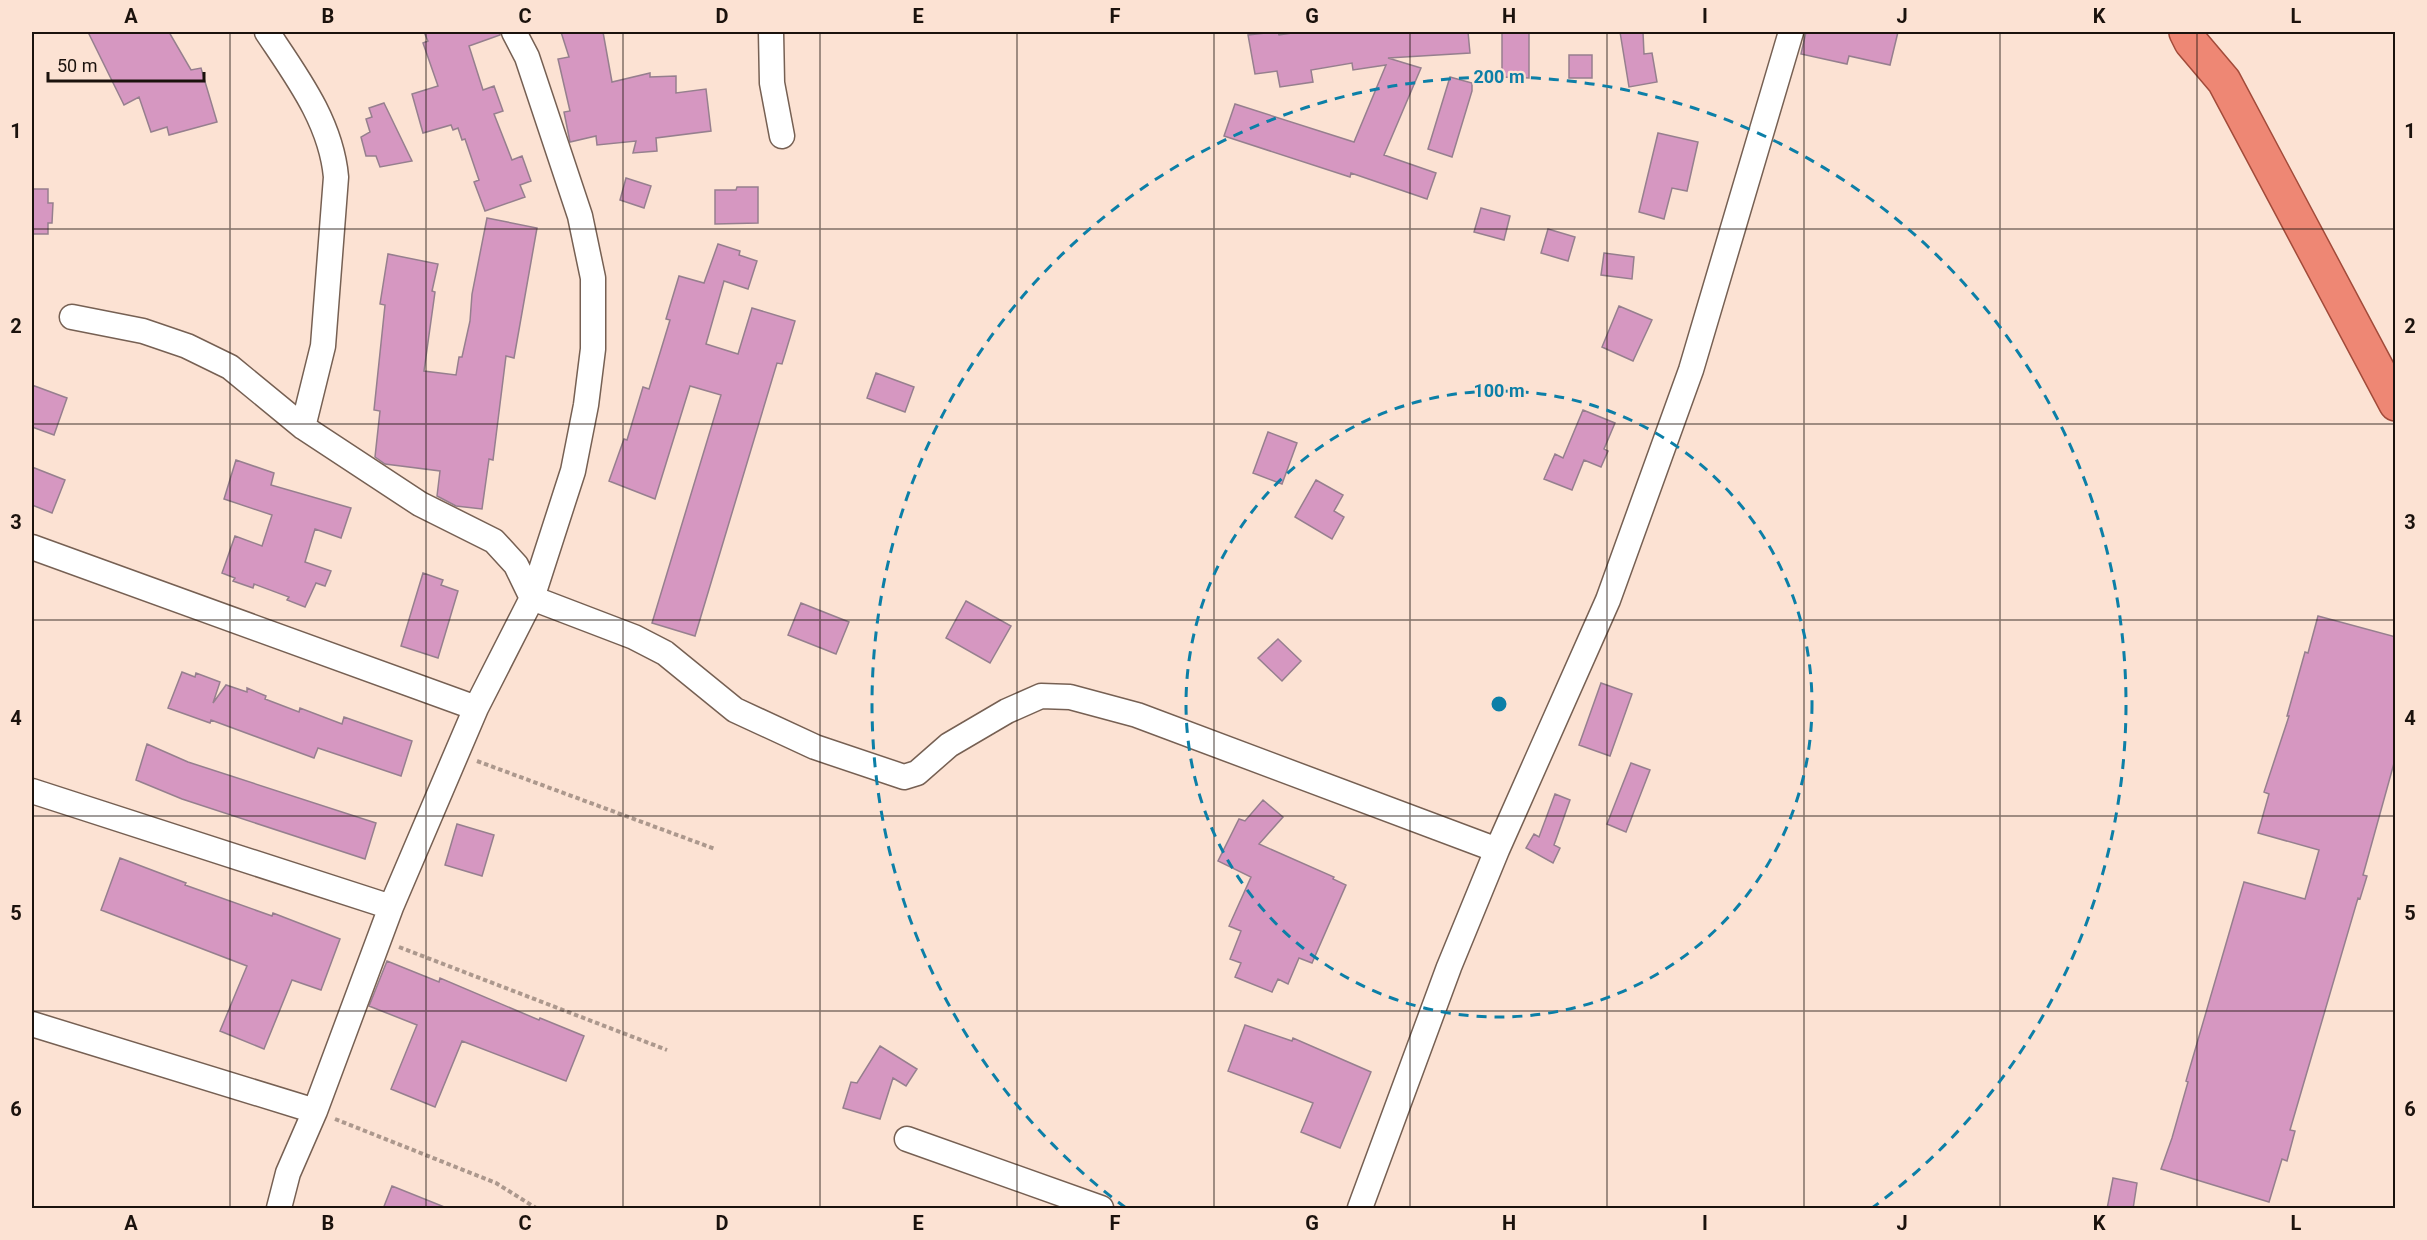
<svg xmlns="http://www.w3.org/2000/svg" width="2427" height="1240" viewBox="0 0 2427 1240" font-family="Roboto,sans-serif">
	<rect width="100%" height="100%" fill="#fce2d3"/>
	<path fill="#d697c1" stroke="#967f8e" stroke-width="1.5" d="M88,32H169L191,70L201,68L217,122L169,135L167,127L151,132L139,97L124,105Z
		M424,32H500V35L469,46L483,90L494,86L503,111L494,114L512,160L522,156L531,181L520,185L525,197L485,211L474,182L479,180L465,139L462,140L458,128L453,130L451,125L423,133L412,94L438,86L423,43L428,41Z
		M561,32H603L612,82L650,73V77L676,76V93L706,89L711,131L656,138L657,151L633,153L636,141L597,145L596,136L570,142L564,112L570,111L558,59L569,57Z
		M1274,32H1278L1279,35L1299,32H1468L1470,53L1388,58L1421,68L1384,155L1436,173L1427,199L1351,173L1350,177L1224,136L1235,104L1354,142L1386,65L1353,70L1352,63L1311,70L1313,82L1280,87L1277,71L1255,74L1248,35Z
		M1502,32H1529V78L1502,77Z
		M1620,32H1643L1644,54L1652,53L1657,82L1629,87Z
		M1806,32H1898L1890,65L1849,56L1847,64L1801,54Z
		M1569,55H1592V78H1569Z
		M1450,77L1472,83V91L1452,157L1428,149Z
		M384,103L412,161L380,167L376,156H366L361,137L370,132L366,119L372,117L369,108Z
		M1658,133L1698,142L1687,191L1672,188L1664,219L1639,212Z
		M626,178L651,186L644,208L620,200Z
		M737,187H758V223L715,224V190H736Z
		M32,189H48V203H53L52,223H48V234H32Z
		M1481,208L1510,216L1504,240L1474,232Z
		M487,218L537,228L514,358L506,356L493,460L489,459L482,509L456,506L437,496L440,471L385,464L375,457L380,411L374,410L385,305L380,304L388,254L438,264L432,291L435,292L424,371L456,375L459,357H462L470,321L472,294Z
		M1548,229L1575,237L1568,261L1541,253Z
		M718,244L740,251L739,255L757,261L748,289L724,281L706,344L738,354L752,308L795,321L782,364L777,363L695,636L652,623L721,395L690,386L655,499L609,481L624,439L627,440L643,387L649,389L670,320L666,319L679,276L704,283Z
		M1604,253L1634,257L1632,279L1601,275Z
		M1619,306L1652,320L1633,361L1602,347Z
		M876,373L914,387L905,412L867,398Z
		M32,385L67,398L54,435L32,427Z
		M1583,410L1615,423L1604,449L1608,451L1601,467L1584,460L1572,490L1544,479L1555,454L1563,458Z
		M1268,432L1297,443L1282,484L1253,473Z
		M236,460L274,473L271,485L351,508L341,538L315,529L305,562L331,571L325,586L316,583L305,607L287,600L289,597L254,584L253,588L233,581L235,578L222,573L235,536L262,546L272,515L224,499Z
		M32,467L65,480L52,513L32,505Z
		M1316,480L1343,495L1334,511L1344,517L1332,539L1295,517Z
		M423,573L443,580L441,585L458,591L438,658L401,646Z
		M966,601L1011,626L990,663L946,638Z
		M801,603L849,622L836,654L788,635Z
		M2318,616L2396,637V756L2363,875L2367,876L2360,899L2358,898L2290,1130L2295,1131L2287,1161L2282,1159L2269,1202L2161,1169L2172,1138L2188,1082L2186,1081L2244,882L2305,899L2319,850L2258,833L2269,794L2264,792L2289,716H2287L2305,652L2308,653Z
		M1278,639L1301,661L1282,681L1258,658Z
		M182,672L195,677L196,673L220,682L213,703L226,685L247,692V688L266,696L265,699L299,712L300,708L342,724L344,717L412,741L401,776L318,748L314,758L211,720L210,723L168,708Z
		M1601,683L1632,694L1610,756L1579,745Z
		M147,744L188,762L376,823L365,859L182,799L136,780Z
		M1631,763L1650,770L1626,832L1607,824Z
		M1555,794L1570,800L1554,845L1560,848L1553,863L1526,848L1534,834L1539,837Z
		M1263,800L1283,817L1259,844L1334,877L1333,879L1346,885L1312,963L1299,958L1288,984L1278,979L1272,992L1235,977L1241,963L1230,959L1241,931L1229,926L1251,877L1218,861L1239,819L1245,821Z
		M457,824L494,835L482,876L445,865Z
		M120,858L186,883L185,885L272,916L273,913L340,939L321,990L292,980L264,1049L220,1031L247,966L101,910Z
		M387,961L439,982L440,978L539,1020L540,1018L584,1036L566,1081L462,1041L435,1107L391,1089L417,1025L369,1006Z
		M1245,1025L1292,1041L1293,1038L1371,1072L1340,1148L1301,1132L1313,1103L1228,1071Z
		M880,1046L917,1069L906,1086L893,1078L880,1119L843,1108L851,1082L857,1083Z
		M2113,1178L2137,1183L2133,1209H2107Z
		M392,1186L447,1208L446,1209H383Z"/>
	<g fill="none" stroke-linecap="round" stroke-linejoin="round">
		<defs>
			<path id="minor" d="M267,32C297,77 331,122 336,177L323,346L303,427
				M771,32L772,83L782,136
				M72,317L143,331L187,346L230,367L303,427L420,504L494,541L516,565L532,598L634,637L665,653L735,710L815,747L904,777L917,773L949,745L1007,711L1041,696L1070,697L1137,715L1497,850
				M32,547L476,708
				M32,791L391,907
				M32,1024L315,1111
				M907,1139L1101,1208
				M279,1208L288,1173L315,1111L391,907L476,708L532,598L573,471L586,405L593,349V278L580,216L527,57L514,32
				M1360,1208L1449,967L1497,850L1608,600L1691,370L1791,32"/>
			<path id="trunk" d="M2186,32L2191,42L2224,81L2396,404"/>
		</defs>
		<use href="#minor" stroke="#766053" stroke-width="27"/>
		<use href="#trunk" stroke="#a24b3a" stroke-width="36"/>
		<path stroke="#ac988d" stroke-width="4" stroke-dasharray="4.5 3" stroke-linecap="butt" d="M477,761L715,849
			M399,947L667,1050
			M335,1119L496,1183L536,1208"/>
		<use href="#minor" stroke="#fff" stroke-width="24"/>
		<use href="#trunk" stroke="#ee8774" stroke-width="33"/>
	</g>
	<path fill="none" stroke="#1b120d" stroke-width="1.5" stroke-opacity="0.55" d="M230,32V1208M426,32V1208M623,32V1208M820,32V1208M1017,32V1208M1214,32V1208M1410,32V1208M1607,32V1208M1804,32V1208M2000,32V1208M2197,32V1208M32,229H2396M32,424H2396M32,620H2396M32,816H2396M32,1011H2396"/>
	<g fill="none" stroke="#0c7fa7" stroke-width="3" stroke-dasharray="10 8">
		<circle cx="1499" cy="704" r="313"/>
		<path d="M1126 1208A627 627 0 1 1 1872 1208"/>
	</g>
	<circle cx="1499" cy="704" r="9" fill="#0c7fa7" stroke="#fce2d3" stroke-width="3"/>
	<g font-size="18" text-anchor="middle" font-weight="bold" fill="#0c7fa7" stroke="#fce2d3" stroke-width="4.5" stroke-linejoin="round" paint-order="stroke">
		<text x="1499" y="83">200 m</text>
		<text x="1499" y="397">100 m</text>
	</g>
	<rect width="2427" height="1240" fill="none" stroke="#fce2d3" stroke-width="66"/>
	<path d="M48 72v9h156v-9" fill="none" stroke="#1b120d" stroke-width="3"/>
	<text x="57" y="72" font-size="18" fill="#1b120d" stroke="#fce2d3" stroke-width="4.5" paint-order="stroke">50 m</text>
	<rect x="33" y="33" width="2361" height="1174" fill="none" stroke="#1b120d" stroke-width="2"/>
	<g font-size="20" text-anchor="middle" font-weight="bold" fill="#1b120d">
		<text x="131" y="23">A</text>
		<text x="328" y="23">B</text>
		<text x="525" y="23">C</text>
		<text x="722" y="23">D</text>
		<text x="918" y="23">E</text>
		<text x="1115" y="23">F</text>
		<text x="1312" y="23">G</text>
		<text x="1509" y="23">H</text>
		<text x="1705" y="23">I</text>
		<text x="1902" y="23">J</text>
		<text x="2099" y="23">K</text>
		<text x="2296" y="23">L</text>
		<text x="16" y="138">1</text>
		<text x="2410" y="138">1</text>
		<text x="16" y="333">2</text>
		<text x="2410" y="333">2</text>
		<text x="16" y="529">3</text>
		<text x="2410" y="529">3</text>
		<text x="16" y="725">4</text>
		<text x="2410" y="725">4</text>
		<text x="16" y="920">5</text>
		<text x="2410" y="920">5</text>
		<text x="16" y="1116">6</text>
		<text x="2410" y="1116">6</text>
		<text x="131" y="1230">A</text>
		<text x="328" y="1230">B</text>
		<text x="525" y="1230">C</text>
		<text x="722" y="1230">D</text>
		<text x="918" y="1230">E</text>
		<text x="1115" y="1230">F</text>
		<text x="1312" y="1230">G</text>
		<text x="1509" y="1230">H</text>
		<text x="1705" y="1230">I</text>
		<text x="1902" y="1230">J</text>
		<text x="2099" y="1230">K</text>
		<text x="2296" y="1230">L</text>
	</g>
</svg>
